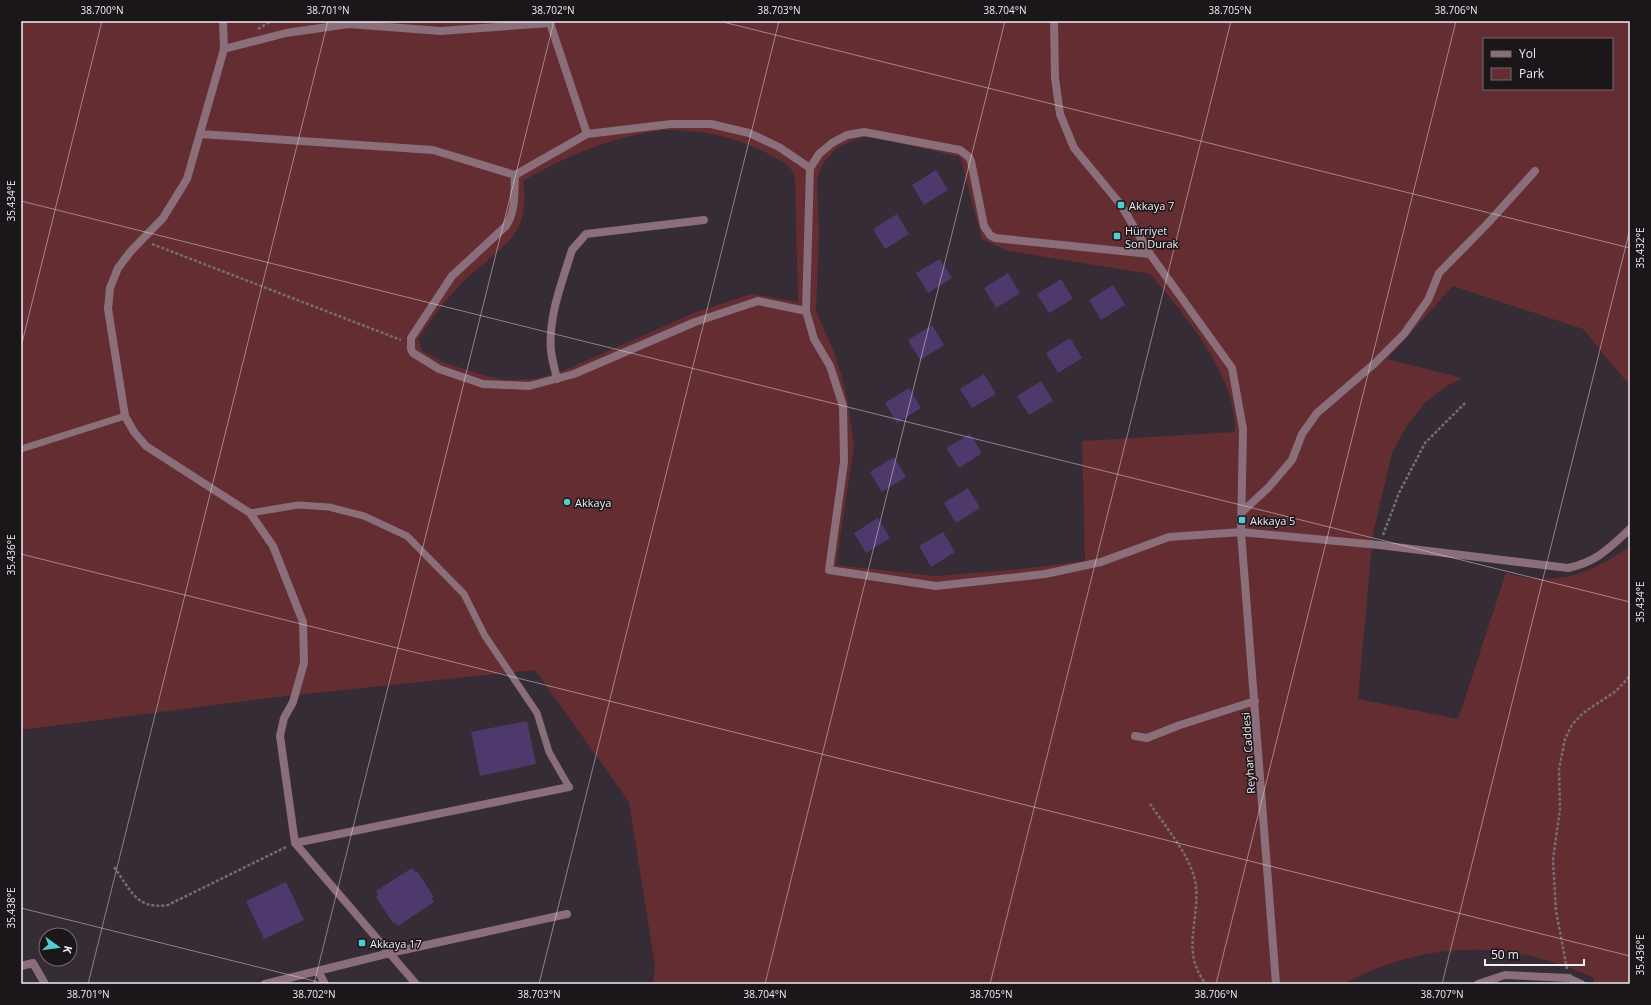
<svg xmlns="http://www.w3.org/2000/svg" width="1651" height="1005" viewBox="0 0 1651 1005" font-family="'Open Sans',sans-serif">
	<rect width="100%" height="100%" fill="#352c35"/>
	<path fill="#632d31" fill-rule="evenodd" d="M21,21H1630V386L1583,329L1453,286L1387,359L1462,378L1448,385L1424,404L1406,427L1392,453L1373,534L1358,699L1458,719L1506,573C1556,587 1588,575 1630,546V984H1593L1594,978C1510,939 1426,940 1344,984H653L655,966L629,802L535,670L277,697L21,730ZM1484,39H1612V89H1484ZM665,130C703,130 739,137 772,156C783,162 792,165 795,179L798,302L751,294L696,312L563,371L535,379L507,380L486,376L445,363L422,351L418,339C431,321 443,302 459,286C494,249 533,241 523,181C568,155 613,136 665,130ZM869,136L960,157L982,239L1008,251L1150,274C1185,314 1237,377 1235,432L1082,441L1085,561L1021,569L935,576L836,565L854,446L847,398L841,374L834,352L816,311L819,234L817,178L824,162L837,148L853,140Z"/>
	<path fill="#4e396c" d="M936,170L948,190L924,205L912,185Z
		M897,214L909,234L885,249L873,229Z
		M940,259L952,278L928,293L916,273Z
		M1008,273L1020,293L996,308L984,288Z
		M1061,279L1073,299L1049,313L1037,294Z
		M1113,285L1125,305L1101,320L1089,300Z
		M932,325L944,345L920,360L908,340Z
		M1070,338L1082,358L1058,373L1046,353Z
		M984,374L996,394L972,408L960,389Z
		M1041,381L1053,401L1029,415L1017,396Z
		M909,388L921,408L897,423L885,403Z
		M970,434L982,453L959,468L946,448Z
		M894,457L906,477L882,492L870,472Z
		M968,488L980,508L956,523L944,503Z
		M878,518L890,538L866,553L854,533Z
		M943,532L955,552L931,567L919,546Z
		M527,721L536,764L480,776L471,732Z
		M412,868L415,872L417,871L434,897L431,898L434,902L398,926L395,922L393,923L376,897L378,895L376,891Z
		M286,882L304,920L264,939L246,901Z"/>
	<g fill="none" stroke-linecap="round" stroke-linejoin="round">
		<path stroke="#766e76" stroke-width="2.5" stroke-dasharray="3 2" stroke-linecap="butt" d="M258,29L271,21
			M152,244L401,340
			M1383,535L1399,493L1425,443L1466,402
			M1150,804C1165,826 1189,854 1195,880C1202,919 1179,950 1206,984
			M114,867C131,890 136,910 168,905L286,847
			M1567,969L1556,911L1553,860L1560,809L1559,769L1565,739L1572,725L1583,713L1616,691L1630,676"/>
		<path stroke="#8a6e7a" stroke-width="7" d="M21,449L125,416
			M250,513L298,505L329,507L364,516L407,536L464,594L485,636L537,713L549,752L569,787
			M1569,978L1582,984"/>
		<path stroke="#8a6e7a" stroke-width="8" d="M223,21L224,49L187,179L163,218L131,251L118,268L110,288L108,309L125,416L134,432L146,446L250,513L273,546L303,622L304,663L293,702L284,718L280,736L295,843L416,984
			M1054,21L1055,78L1060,114L1074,148L1121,205L1150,254L1232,368L1243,429L1241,532L1276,984
			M224,49L286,33L349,24L441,31L550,23L587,134
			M200,134L433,150L515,175L587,134L671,124H711L749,133L779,147L810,168
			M515,175C514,192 516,211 506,226L452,276L411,338V349L413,353L439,369L483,384L529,386L574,374L695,322L758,301L806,311
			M1150,254L995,238L990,235L984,226L971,161L969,157L960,150L864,132L847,135L832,143L819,154L810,168L806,311L814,339L830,366L843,406L844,462L829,570L936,586L1045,574L1101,562L1169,537L1241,532L1379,545L1568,568C1598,561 1608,549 1630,529
			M557,379C555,370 552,360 551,351C548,317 562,282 572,250L586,234L704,220
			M1242,512L1268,488L1292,460L1302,434L1317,413L1375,363L1404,334L1428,300L1439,273L1488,223L1535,171
			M1135,736L1147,738L1180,725L1255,701
			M295,843L569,787
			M21,966L33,963L45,984
			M318,971L325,984
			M265,984L390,953L567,914
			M1478,984L1505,975L1569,978"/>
	</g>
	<path fill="none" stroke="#f3edf3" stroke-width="1" stroke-opacity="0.45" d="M719,21L1630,248M21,201L1630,602M21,347L102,21M21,554L1630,956M21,908L326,984M88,984L328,21M314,984L554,21M539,984L779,21M765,984L1005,21M990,984L1231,21M1216,984L1456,21M1442,984L1630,229"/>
	<g fill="#51ccd3" stroke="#1a161a" stroke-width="1.5">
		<rect x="1117" y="201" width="8" height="8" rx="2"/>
		<rect x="1113" y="232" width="8" height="8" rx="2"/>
		<circle cx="567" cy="502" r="4"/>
		<rect x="1238" y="516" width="8" height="8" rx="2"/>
		<rect x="358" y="939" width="8" height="8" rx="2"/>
	</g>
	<g text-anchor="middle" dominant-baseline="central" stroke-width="3" stroke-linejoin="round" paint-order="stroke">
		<g font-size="11" fill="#f3edf3" stroke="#1a161a" text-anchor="start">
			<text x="1129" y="205">Akkaya 7</text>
			<text x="1125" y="230">Hürriyet<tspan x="1125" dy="13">Son Durak</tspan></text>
			<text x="575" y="502">Akkaya</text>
			<text x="1250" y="520">Akkaya 5</text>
			<text x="370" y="943">Akkaya 17</text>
		</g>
		<g font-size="11" fill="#f3edf3" stroke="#1a161a">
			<text transform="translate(1248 753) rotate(-94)">Reyhan Caddesi</text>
		</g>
	</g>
	<rect width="1651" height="1005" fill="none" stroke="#1a161a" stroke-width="44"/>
	<rect x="1483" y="38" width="130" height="52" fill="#1a161a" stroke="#716c71"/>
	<rect x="1491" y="51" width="20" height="6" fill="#8a6e7a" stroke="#716c71"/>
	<text x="1519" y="58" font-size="12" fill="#f3edf3">Yol</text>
	<rect x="1491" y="68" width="20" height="12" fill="#632d31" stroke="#716c71"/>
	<text x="1519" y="78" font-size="12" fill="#f3edf3">Park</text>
	<g transform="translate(58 947) rotate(104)"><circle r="19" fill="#1a161a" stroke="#716c71"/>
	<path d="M0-3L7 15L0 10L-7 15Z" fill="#51ccd3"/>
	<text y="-6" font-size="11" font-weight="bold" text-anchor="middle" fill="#f3edf3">K</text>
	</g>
	<path d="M1485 959v6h99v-6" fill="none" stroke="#f3edf3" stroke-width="2"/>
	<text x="1491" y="959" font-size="12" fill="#f3edf3" stroke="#1a161a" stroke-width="3" paint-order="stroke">50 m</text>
	<rect x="22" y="22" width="1607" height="961" fill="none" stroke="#f3edf3" stroke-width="1.5"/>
	<g font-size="10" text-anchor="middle" fill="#f3edf3">
		<text x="102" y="14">38.700°N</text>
		<text x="328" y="14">38.701°N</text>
		<text x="553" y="14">38.702°N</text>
		<text x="779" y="14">38.703°N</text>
		<text x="1005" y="14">38.704°N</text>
		<text x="1230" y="14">38.705°N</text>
		<text x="1456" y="14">38.706°N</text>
		<text transform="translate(11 201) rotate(-90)" y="4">35.434°E</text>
		<text transform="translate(1640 248) rotate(-90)" y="4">35.432°E</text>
		<text transform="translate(11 555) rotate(-90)" y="4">35.436°E</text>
		<text transform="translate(1640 602) rotate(-90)" y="4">35.434°E</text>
		<text transform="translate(11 908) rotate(-90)" y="4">35.438°E</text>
		<text transform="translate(1640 955) rotate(-90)" y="4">35.436°E</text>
		<text x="88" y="998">38.701°N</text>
		<text x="314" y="998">38.702°N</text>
		<text x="539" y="998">38.703°N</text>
		<text x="765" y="998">38.704°N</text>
		<text x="991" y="998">38.705°N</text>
		<text x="1216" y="998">38.706°N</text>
		<text x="1442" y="998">38.707°N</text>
	</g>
</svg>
